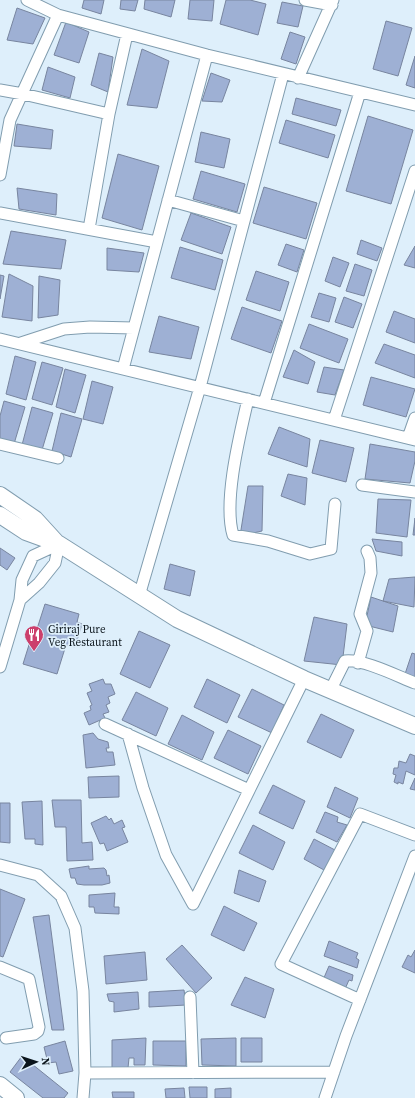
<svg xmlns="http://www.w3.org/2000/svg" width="415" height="1098" viewBox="0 0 415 1098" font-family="'Source Serif 4',serif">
	<rect width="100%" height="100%" fill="#deeffb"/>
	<path fill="#9eb0d4" stroke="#78859f" d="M84,0H104L101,14L82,8Z
		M121,0H138L135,11L120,9Z
		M145,0H175L171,17L144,9Z
		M190,0H214L212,21L188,19Z
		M226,0H250L266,4L258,35L220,24Z
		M282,2L303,6L298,27L277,23Z
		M17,8L45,18L33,44L7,40Z
		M386,21L412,28L398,76L373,69Z
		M66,22L89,32L79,63L54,55Z
		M290,32L305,37L296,64L281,59Z
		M142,49L169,61L157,108L127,105Z
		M99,53L113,57L108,92L91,85Z
		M415,56V88L406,85Z
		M48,67L75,77L70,98L42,90Z
		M211,73L230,80L222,102L202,101Z
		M296,98L341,110L336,126L292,114Z
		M368,116L413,130L391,204L346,191Z
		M286,120L335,135L328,158L279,143Z
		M17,124L53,130L51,149L14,146Z
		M201,132L230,139L224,168L195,162Z
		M118,154L159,166L142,230L102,218Z
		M201,171L245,184L237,212L193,199Z
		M264,187L317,203L306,239L253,223Z
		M17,188L57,194L56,215L19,209Z
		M191,213L231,227L222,254L181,240Z
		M11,231L66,240L61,269L3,264Z
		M361,240L382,248L377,261L357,254Z
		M286,244L304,250L297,272L278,265Z
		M415,246V268L404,265Z
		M180,247L223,260L215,290L171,278Z
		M107,248L144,253L139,272L107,270Z
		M333,257L349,263L340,287L325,281Z
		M355,264L372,270L364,296L346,291Z
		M256,271L289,282L280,311L246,300Z
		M9,274L33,286L32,321L2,317Z
		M0,275L4,276L0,299Z
		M39,276L60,280L58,315L38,318Z
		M319,293L336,298L329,322L311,317Z
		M344,297L362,304L353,328L335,322Z
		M242,307L282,321L271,353L231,339Z
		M394,311L415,319V343L386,332Z
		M159,316L199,327L191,359L149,352Z
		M309,324L348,339L339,363L300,348Z
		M384,344L415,355V378L375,363Z
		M294,350L315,362L308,384L283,377Z
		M15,356L36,362L26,400L6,394Z
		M42,362L63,368L52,405L32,399Z
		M324,367L344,370L335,395L317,392Z
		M65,369L86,375L75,413L56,407Z
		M371,377L415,389L406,417L363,405Z
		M92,381L113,387L103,424L83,419Z
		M4,401L25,407L14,444L0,440V416Z
		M32,407L53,413L42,450L22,445Z
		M61,413L82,419L71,457L52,451Z
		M279,427L310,439L307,467L268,454Z
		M320,440L354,448L346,482L312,473Z
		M370,444L415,452V461L410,483L365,479Z
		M288,474L307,478L305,505L281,496Z
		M248,486H263L262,531L240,536Z
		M378,499L411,500L407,537L376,533Z
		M415,518V535H413Z
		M372,539L402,542V556L376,551Z
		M0,548L15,558L7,570L0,565Z
		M170,564L195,571L190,596L164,589Z
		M415,577L414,607L383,601L389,579Z
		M371,597L398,606L393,632L365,625Z
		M45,604L79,614L77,622L82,624L75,647L66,645L57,674L23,664L33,632H36Z
		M314,617L347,624L342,665L304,661Z
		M139,631L170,645L150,688L120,674Z
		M412,653L415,654V678L405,674Z
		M103,679L105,684H111L115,694L108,697L110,703L106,705L109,712L103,714L105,718L89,725L84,713L91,710L90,706L92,705L87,693L92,691L89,684Z
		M207,679L240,695L227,723L194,707Z
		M252,689L284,705L272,733L238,717Z
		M136,692L168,708L156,736L122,720Z
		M321,714L354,730L341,758L307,742Z
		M182,715L214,732L202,760L168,744Z
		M228,730L261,746L248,774L214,758Z
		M93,733L98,739L108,742L109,748H106L107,752H113L115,765L86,768L83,735Z
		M410,754L415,756V775L406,771L403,784L398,782V784L394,782L396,775L393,774L394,768H398L399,761L406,763Z
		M119,776V797L89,798L88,777Z
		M415,778V790L410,789Z
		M273,785L305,801L293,829L259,813Z
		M335,787L358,798L350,818L327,807Z
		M52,800H81L82,843L92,842L93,860L67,861L66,827H55Z
		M42,801L43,845L35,844V839H25L22,802Z
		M0,803H10V843L0,842Z
		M325,812L338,817L337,822L347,825L337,842L316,832Z
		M106,816L109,820L111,818L114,824L122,820L125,827L122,828L128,842L107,851L104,843L100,844L91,823Z
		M253,825L285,842L273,870L239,853Z
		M314,839L335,850L324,870L304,859Z
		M89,866V869L104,868L106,870L107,876L109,875L110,883L102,885H84L77,884L75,878H71L69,869Z
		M239,870L266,881L259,902L234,893Z
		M0,889L25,899L3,957L0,956Z
		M115,893L114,907H119V914L95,913L94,907H89V895Z
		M224,906L257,923L244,951L211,935Z
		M49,915L64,1030H52L33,917Z
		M329,941L358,953L356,958L359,960L357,968L324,956Z
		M182,945L212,978L196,993L166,959Z
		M415,950V973L402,967L408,955L411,957Z
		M145,952L147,980L106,984L104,956Z
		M329,966L353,975L352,981L349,980L345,989L323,980Z
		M245,977L274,989L265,1018L231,1005Z
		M184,990L186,1005L149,1007V992Z
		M138,992L139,1009L114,1012V1002L109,1001L107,994Z
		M146,1038L145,1065H134V1058H129L128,1068H112V1040Z
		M236,1038V1066L202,1065L201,1039Z
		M241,1038H262V1062H241Z
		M65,1041L73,1071L59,1074L56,1062L48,1063L44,1047Z
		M153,1041H186V1066L153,1065Z
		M22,1056L68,1093L64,1098H43L10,1072Z
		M189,1087H207V1098H190Z
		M184,1088L185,1098H166L165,1089Z
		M231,1088V1098H215V1089Z
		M112,1092H134V1098H113Z"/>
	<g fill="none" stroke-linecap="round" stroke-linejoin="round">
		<defs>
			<path id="street" d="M27,0L58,15
				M305,0L332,5
				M298,78L333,0
				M0,90L23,94L109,114
				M0,175L10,120L58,15L207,55L415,105
				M168,200L244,221
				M0,213L157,242
				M89,229L109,114L127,34
				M0,339L415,440
				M21,343L64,329L90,327L134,328
				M123,369L207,55
				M248,399C240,434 223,501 233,535L268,541L310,554L331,549L335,504
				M264,403L360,92
				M334,420L415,171
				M408,438L415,418
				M0,444L58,458
				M362,485L415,492
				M139,596L200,387L283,74
				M20,600L39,583L55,563L59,544
				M358,663L367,631L360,614L371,573L370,558L367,551
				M0,667L20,600L22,580L33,556L59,544
				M330,691L345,661C364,659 397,676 415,683
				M105,724L249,790
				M128,734L143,788L166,855L193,904
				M0,865L38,875L61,896L75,928L83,991L85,1073L83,1098
				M193,904L304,679
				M0,967L29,979L39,1027L38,1031L34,1034L6,1038
				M190,997L193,1073
				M360,1000L281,964L360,814L415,835
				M85,1073L334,1072
				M325,1098L346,1036L415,856"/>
			<path id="secondary" d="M0,495L35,519L56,542
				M0,515L26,532L59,544L177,619L304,679L415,726
				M0,1085L16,1098"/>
		</defs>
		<use href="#street" stroke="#819daf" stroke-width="13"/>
		<use href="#secondary" stroke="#819daf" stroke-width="18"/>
		<use href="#street" stroke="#fff" stroke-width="11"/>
		<use href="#secondary" stroke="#fff" stroke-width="16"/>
	</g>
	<defs>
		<symbol id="restaurant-pin" viewBox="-11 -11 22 30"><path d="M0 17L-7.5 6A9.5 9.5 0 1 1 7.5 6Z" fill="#cc3f6c" stroke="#deeffb"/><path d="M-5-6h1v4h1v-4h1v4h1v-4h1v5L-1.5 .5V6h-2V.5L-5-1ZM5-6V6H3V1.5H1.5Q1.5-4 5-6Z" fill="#fff"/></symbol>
	</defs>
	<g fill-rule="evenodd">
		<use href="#restaurant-pin" x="23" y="624" width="22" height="30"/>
	</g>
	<g text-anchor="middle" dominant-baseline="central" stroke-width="3.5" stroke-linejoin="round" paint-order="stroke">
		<g font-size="11" fill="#0b151c" stroke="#deeffb" text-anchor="start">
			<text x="48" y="629">Giriraj Pure<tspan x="48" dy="13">Veg Restaurant</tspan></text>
		</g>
	</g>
	<g transform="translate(36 1062) rotate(87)" stroke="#deeffb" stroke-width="3" paint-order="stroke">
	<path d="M0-3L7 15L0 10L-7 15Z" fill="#0b151c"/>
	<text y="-6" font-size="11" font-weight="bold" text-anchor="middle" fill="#0b151c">N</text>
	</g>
</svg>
